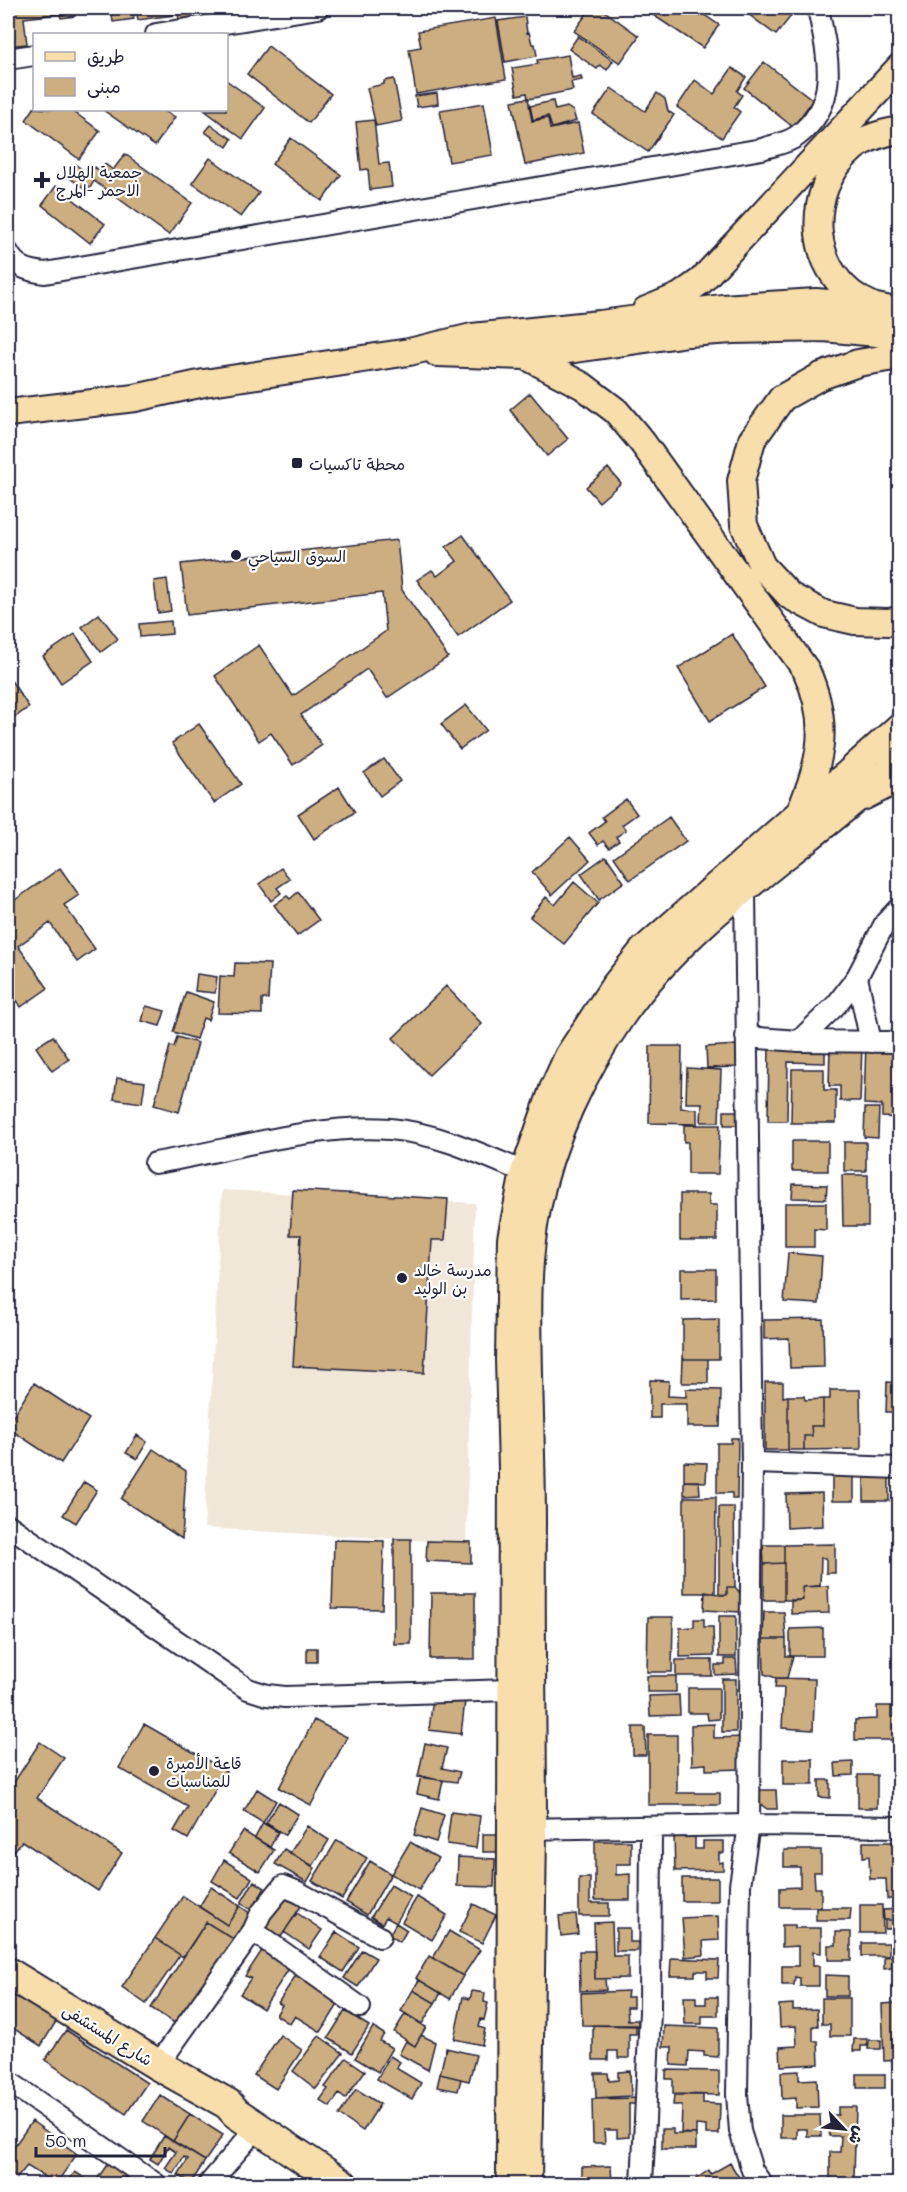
<svg xmlns="http://www.w3.org/2000/svg" width="907" height="2192" viewBox="0 0 907 2192" font-family="Mali,'Playpen Sans Arabic',sans-serif">
	<rect width="100%" height="100%" fill="#fff"/>
	<filter id="ink" filterUnits="userSpaceOnUse"><feTurbulence type="fractalNoise" baseFrequency=".0167" numOctaves="2"/><feDisplacementMap in="SourceGraphic" scale="12" xChannelSelector="R" yChannelSelector="G"/><feConvolveMatrix kernelMatrix="1 2 1 2 8 2 1 2 1" color-interpolation-filters="sRGB"/></filter>
	<g filter="url(#ink)">
		<path fill="#f0e7d9" d="M222,1190L475,1203L466,1543L204,1528Z"/>
		<path fill="#cdae81" stroke="#22223b" stroke-width="1.5" d="M8,8H75V16L61,18L60,14L24,18L27,44L8,46Z
			M111,8H132L134,19L113,22Z
			M136,8H172L173,15L138,20Z
			M177,8H198L199,16L179,19Z
			M591,8H600L639,36L620,63L574,31Z
			M654,8H694L719,25L703,48L650,13Z
			M740,8H791L795,11L776,35Z
			M525,17L527,33L529,32L532,44H535L537,56L505,62L498,21Z
			M496,18L506,79L416,94L409,49L421,47L418,31Z
			M578,36L613,61L607,70L600,65L597,69L569,49Z
			M268,46L331,94L309,123L247,74Z
			M568,55L572,78L581,76L582,80L571,82L573,90L528,99L527,93L517,95L512,68L538,64L537,60Z
			M764,62L813,100L793,127L744,88Z
			M732,68L746,77L737,91L742,95L734,107L740,112L722,138L677,107L695,80L714,94Z
			M394,79L402,121L376,126L367,88L384,84V81Z
			M226,80L265,108L243,139L204,110H226Z
			M611,88L645,111L657,93L665,99L668,111L674,115L648,152L593,114Z
			M437,93L438,104L417,107L415,96Z
			M528,98L532,121L548,118L550,129L578,123L584,153L525,165L512,101Z
			M553,101L555,110L567,107L573,111L576,121L552,128L548,116L533,120L530,106Z
			M484,103L493,155L449,162L440,110Z
			M34,108L71,110L100,131L79,159L26,120Z
			M103,110H163L175,117L155,146Z
			M374,120L379,164L389,163L392,187L370,190L368,169L361,170L356,122Z
			M211,125L232,139L227,147L205,132Z
			M291,138L341,175L322,201L272,164Z
			M125,154L192,203L169,235L94,181L90,188L87,186L85,189L67,176L75,164L89,175L95,167L100,171L105,164L113,170Z
			M210,158L259,193L241,217L192,183Z
			M56,186L105,224L90,243L42,205Z
			M530,393L568,439L547,456L510,410Z
			M608,468L621,483L599,502L586,487Z
			M463,535L510,600L458,637L417,580L432,570L437,576L457,561L446,547Z
			M397,540L402,590L448,657L387,698L367,669L301,715L322,745L293,765L271,733L259,741L215,676L259,645L293,696L386,631L382,593L187,615L181,564Z
			M167,579L171,611L158,613L154,581Z
			M99,614L118,639L101,652L82,627Z
			M171,621L172,634L140,637L139,624Z
			M75,634L93,661L61,683L43,656Z
			M732,634L765,687L710,721L678,668Z
			M8,676L29,707L8,722Z
			M466,705L486,730L460,749L441,724Z
			M199,724L241,784L214,803L172,743Z
			M384,759L400,781L380,796L364,773Z
			M339,787L355,812L314,839L298,814Z
			M626,799L637,814L622,825L626,830L616,837L619,841L609,848L603,841L598,845L589,833L605,821L602,817Z
			M895,808H900V855L893,854Z
			M669,817L686,841L630,880L614,857Z
			M570,837L590,860L552,895L532,872Z
			M606,856L624,882L599,900L581,874Z
			M60,868L79,895L64,905L95,949L77,962L50,923L18,946L48,988L21,1007L8,987V905Z
			M281,868L290,879L277,888L281,893L271,901L259,884Z
			M574,882L598,903L564,944L530,917L546,897L555,905Z
			M298,892L319,920L297,936L274,905L287,896L290,899Z
			M235,963L270,964L268,999H262V1014L218,1013L220,976L234,977Z
			M197,974L217,977L215,993L195,991Z
			M446,986L482,1024L429,1075L393,1038Z
			M186,992L214,1002L208,1020L203,1018L196,1039L173,1032Z
			M146,1006L165,1011L160,1026L142,1021Z
			M53,1036L69,1059L52,1071L36,1047Z
			M177,1037L198,1043L179,1112L154,1105L170,1046L174,1047Z
			M866,1043L900,1044V1118L882,1117V1105L864,1104Z
			M830,1044L862,1045L860,1101H840V1086H829Z
			M737,1045L738,1067L707,1068L706,1047Z
			M769,1045L825,1046V1063L788,1062L787,1121H768Z
			M650,1046H682L681,1108L697,1109V1124L649,1123Z
			M687,1068L721,1070L719,1122H701L702,1103H686Z
			M792,1069H824V1090H836V1123H791Z
			M117,1078L145,1082L142,1103L114,1099Z
			M865,1108H879L878,1138L864,1137Z
			M724,1111H742V1125H724Z
			M684,1125H720L718,1174H688V1142H684Z
			M898,1125H900V1203H897Z
			M792,1141H828V1171H792Z
			M844,1142H866V1171H844Z
			M842,1175H868V1226H843Z
			M793,1184L827,1185L826,1199L792,1198Z
			M293,1190L448,1199L445,1240H432L424,1373L293,1366L301,1235H290Z
			M680,1194H709V1205H717V1240H680Z
			M785,1203H826V1230L814,1229V1247H785Z
			M788,1253L822,1256L819,1304L784,1302Z
			M681,1269H716V1299L681,1300Z
			M719,1319V1359H683V1320Z
			M823,1319L824,1367L790,1368L789,1338L764,1339V1320Z
			M683,1359H708V1383H682Z
			M650,1380L669,1381L668,1396L686,1397V1389L721,1390L720,1427H687V1404H660V1418H650Z
			M765,1382H783V1397L788,1396V1450H765Z
			M887,1382L900,1383V1412H886Z
			M34,1383L89,1419L61,1463L8,1428V1424Z
			M830,1390H860L861,1449L804,1450V1436H812L811,1426H823V1399H830Z
			M788,1396H804L805,1400L823,1399V1426H811L812,1436H804V1450H788Z
			M137,1435L147,1442L137,1459L126,1453Z
			M731,1438H738L737,1499H732V1493H717V1443H731Z
			M153,1449L186,1471L182,1539L121,1499Z
			M684,1462L707,1463L706,1482L684,1481Z
			M832,1473H854V1501H832Z
			M889,1475V1501H864V1476Z
			M684,1481H699L700,1494L684,1495Z
			M84,1482L97,1490L76,1523L63,1515Z
			M822,1493L823,1526L787,1528L786,1494Z
			M684,1497H716L715,1593H684Z
			M719,1507H734L735,1587H727V1595H719Z
			M394,1539H411V1644H394Z
			M334,1540L384,1541L382,1609L332,1608Z
			M427,1541L471,1542V1563L426,1561Z
			M835,1544V1573H826V1558H821L820,1586L802,1587L803,1600H784V1545Z
			M763,1545H784V1563L764,1564Z
			M784,1563V1600H764V1564Z
			M828,1586L829,1613L791,1614V1601L803,1600L802,1587Z
			M727,1587H735L741,1594L740,1612L704,1610L705,1592L727,1595Z
			M431,1593H475V1659H430Z
			M764,1612H784L786,1639H763Z
			M898,1615H900V1660H894L895,1633H898Z
			M719,1616H736V1657H719Z
			M648,1617H673L672,1672H647Z
			M694,1619H704V1627H713L714,1656L680,1657V1628L694,1627Z
			M823,1628V1656H790V1629Z
			M763,1639H786V1656H793L787,1678H776L764,1674Z
			M307,1648H317V1662H307Z
			M725,1659H736L737,1674L715,1675V1665H725Z
			M676,1660H712V1676H676Z
			M647,1676H676V1692H647Z
			M776,1678L815,1679L813,1730L782,1728L784,1688H775Z
			M722,1679H736V1732H722Z
			M688,1688H719V1719L708,1720L707,1713H688Z
			M897,1690H900V1740H855V1720L877,1719V1706H891V1717H897Z
			M679,1695L680,1715L650,1716L649,1696Z
			M433,1697L465,1701L461,1734L429,1730Z
			M314,1720L347,1737L311,1805L279,1788Z
			M144,1724L226,1771L188,1839L174,1831L188,1807L119,1768Z
			M714,1724V1738L744,1737V1769L706,1770V1764L692,1765L691,1725Z
			M633,1727H645L646,1755H633Z
			M648,1735H677V1793H720V1805H648Z
			M40,1742L64,1758L37,1798L122,1853L98,1891L22,1841L8,1859V1780L13,1784Z
			M425,1743L447,1748L442,1768L460,1772L457,1782L418,1777Z
			M783,1759H813V1785H783Z
			M853,1762V1775L836,1776L835,1763Z
			M895,1766H900V1791L895,1792Z
			M858,1775H877V1808H858Z
			M421,1776L443,1781L439,1799L417,1794Z
			M819,1780H830V1798L819,1797Z
			M257,1789L276,1801L263,1823L244,1811Z
			M758,1790H776L777,1809H767L759,1803Z
			M279,1802L298,1814L285,1835L266,1823Z
			M422,1808L444,1815L436,1842L414,1835Z
			M451,1812L480,1816L476,1848L447,1844Z
			M263,1823L278,1832L270,1847L255,1838Z
			M307,1826L329,1840L313,1866L290,1853Z
			M243,1831L274,1850L260,1872L229,1853Z
			M483,1834H499L498,1852H483Z
			M695,1834V1849H703V1841H724V1853H719V1863L723,1862V1870L675,1871L674,1835Z
			M337,1840L367,1858L342,1899L312,1881Z
			M595,1841H631V1864H616V1875L630,1874V1900H595Z
			M410,1842L438,1858L419,1890L391,1874Z
			M863,1842H899L900,1905L895,1906V1899H887L886,1879H870L869,1856L863,1857Z
			M284,1849L315,1868L307,1882L275,1864Z
			M784,1850H821V1872H814L815,1888H821V1907H780V1888L800,1887V1867H784Z
			M458,1857L495,1859L494,1887L457,1886Z
			M224,1860L252,1878L240,1898L212,1881Z
			M370,1861L391,1874L367,1915L346,1902Z
			M579,1878H590V1903H609V1916H579Z
			M682,1878H718V1901H682Z
			M254,1881L265,1888L252,1910L241,1903Z
			M391,1885L411,1897L396,1923L386,1917L382,1924L371,1917Z
			M211,1887L240,1906L227,1925L199,1907Z
			M183,1896L227,1925L240,1906L251,1914L235,1940L206,1922L183,1957L155,1938Z
			M284,1896L301,1906L281,1937L265,1927Z
			M417,1897L447,1915L432,1940L402,1922Z
			M473,1904L496,1915L482,1943L459,1932Z
			M860,1905H882L883,1933H860Z
			M816,1908H851L850,1920H816Z
			M900,1909V1920H884L883,1910Z
			M297,1913L322,1930L309,1949L284,1932Z
			M576,1914L578,1934L561,1936L559,1916Z
			M718,1916L719,1940L703,1941L704,1955L685,1957L682,1918Z
			M885,1920H900V1928L885,1929Z
			M206,1922L235,1940L179,2026L151,2008Z
			M612,1922L613,1956H628V1978L595,1979L594,1923Z
			M396,1923L407,1930L400,1942L389,1935Z
			M782,1925H795V1928H821V1953L813,1952V1966H819V1986H800V1978L795,1977L794,1985H782V1966H798V1946L782,1947Z
			M616,1928H630V1942H638L637,1951H616Z
			M892,1929H900V1964L894,1965Z
			M449,1931L480,1950L463,1976L433,1958Z
			M336,1932L359,1947L343,1972L320,1957Z
			M836,1932H851V1960H828V1945H836Z
			M155,1938L180,1955L146,2004L122,1987Z
			M862,1943H889V1956H862Z
			M263,1949L290,1967L263,2009L240,1994L251,1978L245,1976Z
			M362,1950L376,1958L358,1987L344,1978Z
			M579,1951H595V1979H605L606,1990L580,1991Z
			M429,1956L463,1976L450,1999L416,1978Z
			M892,1956V1968L884,1969V1957Z
			M671,1958L719,1960L718,1978H707V1971H695V1976H670Z
			M296,1975L339,2003L321,2032L295,2016L290,2024L276,2015L282,2005L278,2003Z
			M825,1975L848,1976V1996H825Z
			M419,1980L441,1993L435,2003L413,1990Z
			M8,1989L57,2020L41,2046L8,2025Z
			M413,1990L435,2003L422,2024L401,2011Z
			M472,1991L485,1993L484,2002L488,2003L484,2020L481,2019L479,2027L485,2029L482,2045L454,2039L463,1997L470,1999Z
			M628,1991L627,1997H633V2007H627L628,2020H638V2026L582,2025L581,1993Z
			M684,1997H696V2004H706V1997H718V2016H702V2024H685Z
			M822,1998H850V2036H830V2024H822Z
			M896,2003L897,2005H900V2060L884,2061L882,2004Z
			M793,2004V2010L817,2009L818,2026H813V2041H818L819,2064L781,2066L780,2047L797,2046L796,2026L780,2027L779,2005Z
			M345,2011L369,2026L352,2053L328,2038Z
			M405,2014L426,2027L415,2046L394,2032Z
			M593,2025H636V2034H629V2058H618V2051H608V2060H593Z
			M664,2026L718,2028V2057L704,2056V2052L689,2051L688,2066L671,2065L672,2047H663Z
			M373,2027L384,2034L380,2041L392,2048L378,2072L355,2058Z
			M66,2030L147,2083L126,2114L45,2060Z
			M280,2035L302,2050L276,2089L254,2075Z
			M421,2035L435,2042L428,2070L399,2054L406,2041L415,2046Z
			M319,2036L343,2053L316,2089L293,2071Z
			M854,2039H867V2046H861V2051H853Z
			M869,2040H881V2049H868Z
			M446,2048L476,2055L469,2081L440,2074Z
			M390,2056L400,2062L396,2068L421,2083L412,2099L377,2079Z
			M346,2058L365,2071L345,2099L339,2094L330,2107L320,2100L328,2089L325,2087Z
			M666,2070L719,2071V2095L673,2094V2079H666Z
			M630,2071L631,2096L596,2098L595,2073H608L609,2081L618,2080V2072Z
			M799,2071V2080L817,2079L818,2107L796,2108V2098L782,2099L781,2072Z
			M440,2074L461,2079L458,2091L437,2087Z
			M857,2074H885V2088H857Z
			M356,2089L380,2104L363,2131L339,2115Z
			M160,2095L190,2114L173,2141L143,2121Z
			M674,2095H703V2103L720,2104L719,2134H706V2126L696,2125V2134L681,2133L682,2105H673Z
			M638,2098V2104H629V2137L617,2138V2130H604L605,2143H593L592,2099Z
			M838,2107H856L854,2178H847V2184H830V2152H840L841,2136H829V2115H838Z
			M190,2114L223,2135L205,2161L173,2141Z
			M781,2115H820L821,2136H807V2129H797V2138H781Z
			M32,2121L77,2154L56,2184L27,2166L17,2178L8,2171V2155Z
			M662,2129H673V2134H696V2149H662Z
			M164,2136L205,2161L191,2183L178,2175L188,2159L184,2157L174,2174L165,2168L176,2152L168,2147L158,2164L150,2159Z
			M110,2160L128,2173L120,2184H94Z
			M730,2163L740,2179L731,2184H699L696,2179L709,2170L711,2174Z
			M611,2166L612,2184H582V2167Z
			M75,2172L94,2184H66Z"/>
		<g fill="none" stroke-linecap="round" stroke-linejoin="round">
			<defs>
				<path id="minor" d="M156,34L318,8
					M8,59L34,55
					M8,252C15,267 28,271 45,273L762,149C773,145 788,143 797,136C842,102 827,54 818,8
					M745,891L752,1463L749,1825L740,1885L737,2095L740,2131L752,2170L762,2184
					M857,977L871,1042
					M746,1037L799,1041L900,1042
					M799,1041L837,1004L857,977L885,923L900,907
					M155,1163C228,1151 316,1123 390,1129C437,1133 481,1154 524,1172
					M752,1463L900,1468
					M8,1525L231,1678L248,1689L267,1695L285,1697L511,1690
					M521,1829L749,1825L900,1827
					M253,1931L360,2007
					M158,2065L253,1931L261,1913L283,1886L298,1892L380,1937
					M8,2081L156,2184
					M209,2184L248,2138
					M642,2184L650,2012L651,1828"/>
				<path id="major" d="M871,305C807,278 802,191 853,148C867,137 883,133 900,130
					M646,310L680,296L701,281L900,67
					M437,353L526,356L688,333L733,330L824,328L877,333L900,338
					M526,356L583,386L616,411L642,442L806,670C830,723 822,760 800,812
					M900,356L858,363L821,376L782,398L752,440L741,481L744,525L762,566L790,596L824,614L855,621L888,622L900,620
					M8,413L135,398L204,383L409,352L472,337L600,324L722,308L816,302L876,307L900,312
					M510,2184L512,1468L509,1360L511,1238L524,1172L553,1089L568,1056L614,986L643,950L799,813L848,773L900,726
					M528,2184C529,2066 532,1948 533,1830C533,1728 531,1626 532,1523C532,1473 530,1424 529,1374C528,1318 526,1264 537,1209C550,1141 583,1072 622,1016C694,911 809,847 900,761"/>
				<path id="highway" d="M862,795L900,776
					M8,1973L158,2065L228,2104L236,2113L342,2184"/>
			</defs>
			<use href="#minor" stroke="#22223b" stroke-width="24"/>
			<use href="#major" stroke="#22223b" stroke-width="30"/>
			<use href="#highway" stroke="#22223b" stroke-width="34"/>
			<use href="#minor" stroke="#fff" stroke-width="20"/>
			<use href="#major" stroke="#f8deab" stroke-width="26"/>
			<use href="#highway" stroke="#f8deab" stroke-width="30"/>
		</g>
	</g>
	<g fill="#22223b" stroke="#fff" stroke-width="2">
		<path d="M39 171h6v6h6v6h-6v6h-6v-6h-6v-6h6z"/>
		<rect x="291" y="457" width="12" height="12" rx="3"/>
		<circle cx="236" cy="555" r="6"/>
		<circle cx="402" cy="1278" r="6"/>
		<circle cx="154" cy="1771" r="6"/>
	</g>
	<g text-anchor="middle" dominant-baseline="central" stroke-width="4.5" stroke-linejoin="round" paint-order="stroke">
		<g font-size="16" fill="#22223b" stroke="#fff" text-anchor="start">
			<text x="56" y="171">جمعية الهلال<tspan x="56" dy="18">الاحمر -المرج</tspan></text>
			<text x="309" y="463">محطة تاكسيات</text>
			<text x="248" y="555">السوق السياحي</text>
			<text x="414" y="1269">مدرسة خالد<tspan x="414" dy="18">بن الوليد</tspan></text>
			<text x="166" y="1762">قاعة الأميرة<tspan x="166" dy="18">للمناسبات</tspan></text>
		</g>
		<g font-size="16" fill="#22223b" stroke="#fff">
			<text transform="translate(108 2034) rotate(32)">شارع المستشفى</text>
		</g>
	</g>
	<rect width="907" height="2192" fill="none" stroke="#fff" stroke-width="30"/>
	<rect x="15" y="15" width="877" height="2162" fill="none" stroke="#22223b" stroke-width="2" filter="url(#ink)"/>
	<rect x="33" y="33" width="195" height="78" fill="#ffffff" stroke="#a7a7b1" stroke-width="1.5"/>
	<rect x="45" y="52" width="30" height="9" fill="#f8deab" stroke="#a7a7b1" stroke-width="1.5"/>
	<text x="87" y="63" font-size="18" fill="#22223b">طريق</text>
	<rect x="45" y="78" width="30" height="18" fill="#cdae81" stroke="#a7a7b1" stroke-width="1.5"/>
	<text x="87" y="93" font-size="18" fill="#22223b">مبنى</text>
	<g transform="translate(844 2129) rotate(116)" stroke="#ffffff" stroke-width="4.5" paint-order="stroke">
	<path d="M0-4.5L10 22L0 15L-10 22Z" fill="#22223b"/>
	<text y="-9" font-size="16" font-weight="bold" text-anchor="middle" fill="#22223b">ش</text>
	</g>
	<path d="M36 2147v9h129v-9" fill="none" stroke="#22223b" stroke-width="3"/>
	<text x="45" y="2147" font-size="18" fill="#22223b" stroke="#ffffff" stroke-width="4.5" paint-order="stroke">50 m</text>
</svg>
